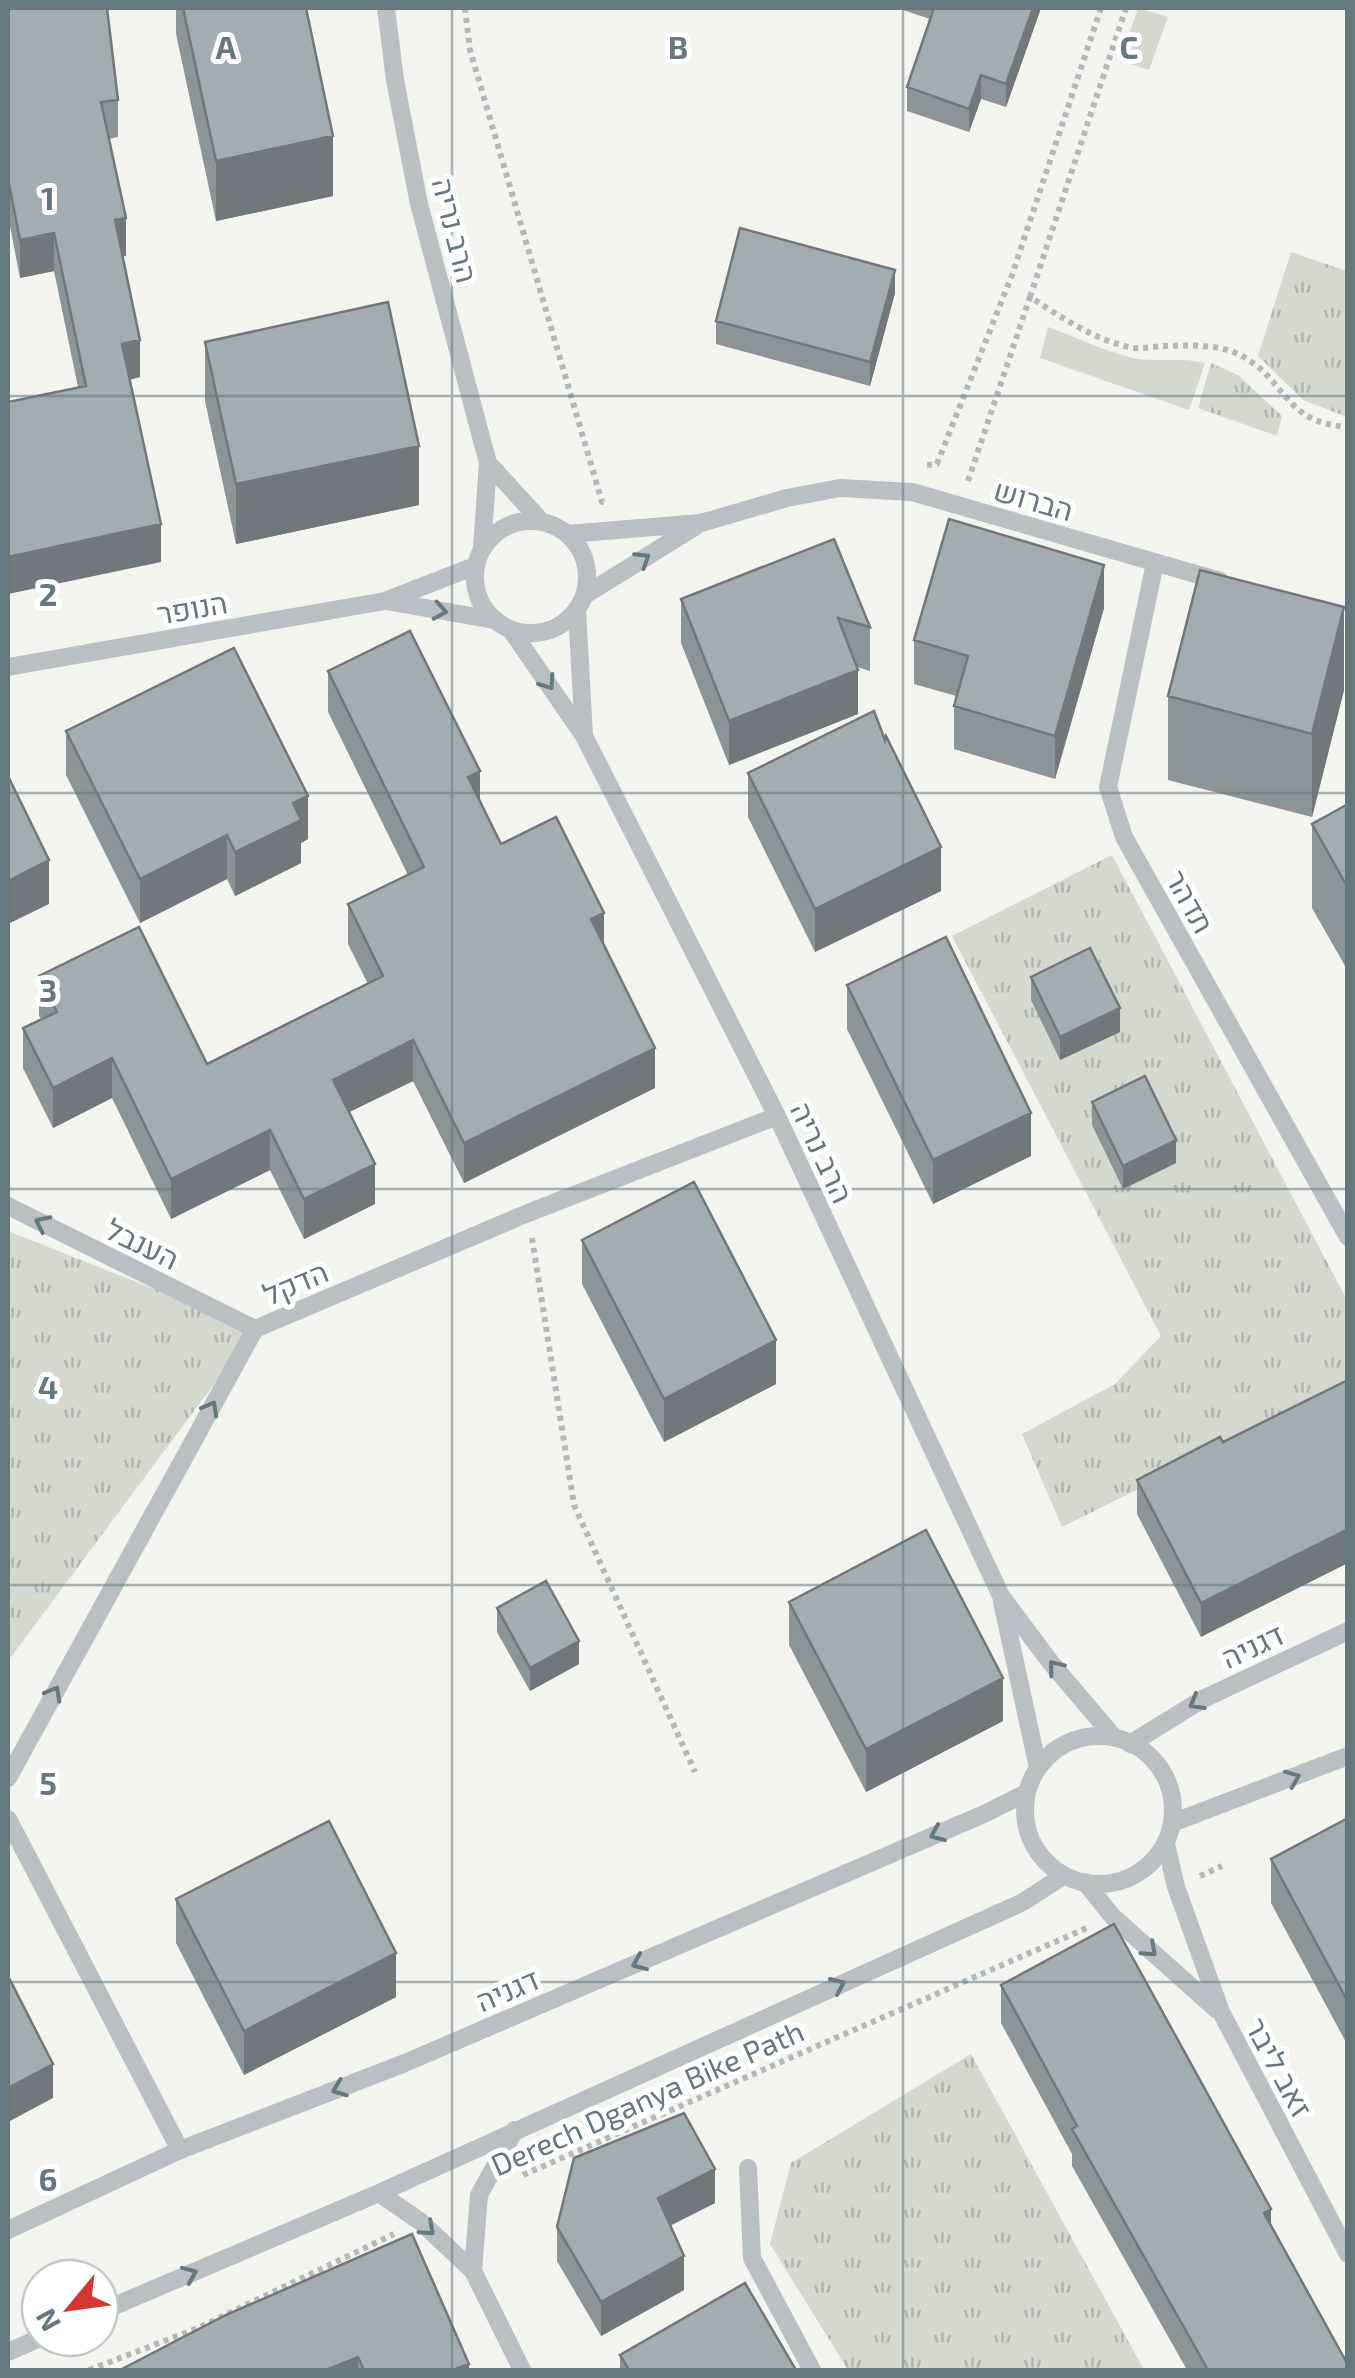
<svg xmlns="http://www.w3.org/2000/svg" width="1355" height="2378" viewBox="0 0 1355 2378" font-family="'Exo 2',Heebo,sans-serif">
	<defs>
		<pattern id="park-tufts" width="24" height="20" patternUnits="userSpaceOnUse" patternTransform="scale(2.5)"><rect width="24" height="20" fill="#d4d8cf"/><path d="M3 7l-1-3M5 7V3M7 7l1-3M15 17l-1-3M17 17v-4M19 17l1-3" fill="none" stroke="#b0b4ad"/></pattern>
	</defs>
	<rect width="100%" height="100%" fill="#f3f3f0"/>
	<path fill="url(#park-tufts)" d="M1291,252L1347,271V417L1303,400L1258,356Z
		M1211,363L1238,375L1282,416L1277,436L1198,408Z
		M1112,855L1347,1300V1386L1062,1527L1022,1434L1115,1384L1161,1336L952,936Z
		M8,1231L255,1329L8,1661Z
		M971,2054L1144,2370H848L770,2244L791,2163Z"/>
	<path fill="#d4d8cf" d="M1138,8L1168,17L1149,70L1120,61Z
		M1048,327C1076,337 1103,351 1133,358C1158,363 1181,357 1205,363L1189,410L1040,358Z"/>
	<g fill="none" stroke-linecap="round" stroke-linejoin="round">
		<path stroke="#b4b8b9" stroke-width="6" stroke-dasharray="5 5" stroke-linecap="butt" d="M465,8L470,50L602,502H607
			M1030,297L1126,8
			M927,465L937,464L1012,275L1101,8
			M968,481L1030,297C1061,317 1097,342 1134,348C1144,349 1155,346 1165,346C1188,345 1221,344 1242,356C1287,380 1283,423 1348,427
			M532,1238L574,1505L695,1772
			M1200,1876L1222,1866
			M523,2175L1089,1927
			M89,2370L198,2328L394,2234"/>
		<path stroke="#babfc1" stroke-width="18" d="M386,8L395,80L419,204L488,463L482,548
			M488,463L541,521
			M475 577a56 56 0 1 1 112 0a56 56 0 1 1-112 0Z
			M568,534L701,523L787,498L840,488L912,492L1220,581
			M1155,563L1108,787L1124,837L1348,1237
			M585,595L696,526
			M386,601L494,620
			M577,610L584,736
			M511,630L584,736L777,1116L1001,1596L1051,1663L1113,1736
			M8,667L385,601L475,566
			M8,1206L255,1329
			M1002,1602L1038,1768
			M1025 1810a74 74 0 1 1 148 0a74 74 0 1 1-148 0Z
			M1130,1744L1203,1699L1348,1631
			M8,1778L255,1329L528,1213L777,1116
			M8,1819L180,2150
			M1172,1823L1348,1756
			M1166,1844L1176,1887L1221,2012L1348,2254
			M1085,1882L1112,1916L1216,2009
			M748,2168L752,2258L812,2370
			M379,2193L421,2222L473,2271L522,2370
			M8,2230L180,2150L405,2063L984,1814L1026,1793
			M473,2271L479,2195L515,2130
			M100,2312L379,2193L1023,1902L1063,1876
			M8,2352L40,2338"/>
	</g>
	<path fill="#8c9496" d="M8,8L118,100V137L109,139L126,256H122L140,377L130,380L161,562L78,387L54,271L20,278L8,216Z
		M176,8H306L333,196L216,221L176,34Z
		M897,8H1041L1006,107L981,99L969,132L907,111V87L930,19Z
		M895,293L870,386L716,344V321Z
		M205,342L419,505L236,544L205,401Z
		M834,539L870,627V671L857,667L858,714L729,765L681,643V599Z
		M1104,608L1055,779L954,749V706L956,696L914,684V640Z
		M328,671L480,802L501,844L604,946L655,1088L464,1183L413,1081L349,1112L375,1204L304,1239L270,1170L171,1219L112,1098L53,1128L23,1068V1028L41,1019L39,1016V976L207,1064L368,984L348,944V904L408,875L328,712Z
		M1344,690L1312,817L1168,780V696Z
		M66,731L308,839L301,843V863L235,896L227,879L140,923L66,775Z
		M748,773L941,891L815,952L748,817Z
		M1348,804V971L1312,908V824Z
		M1031,977L1120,1032L1060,1060L1031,1000Z
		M847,985L1031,1156L933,1204L847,1029Z
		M1092,1102L1176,1163L1123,1189L1092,1125Z
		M582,1240L776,1384L664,1442L582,1284Z
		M1223,1442L1201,1637L1137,1514V1480Z
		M789,1602L1003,1721L866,1792L789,1645Z
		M497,1608L579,1664L530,1691L497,1632Z
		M1348,1818V2046L1271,1903V1859Z
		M176,1899L396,1997L244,2075L176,1943Z
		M1001,1985L1271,2226L1348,2370H1187L1072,2166V2154L1001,2023Z
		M715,2203L671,2225L684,2290L601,2336L557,2261V2227Z
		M226,2315L469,2370H120Z
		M620,2355L796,2370H620Z"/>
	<path fill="#72787a" d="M1033,8H1041L1006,107V84Z
		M981,75V99L969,132V109Z
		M333,136V196L216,221V161Z
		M126,218V256L115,258V220Z
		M54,233V271L20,278V240Z
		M895,270V293L870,386V362Z
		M140,340V377L122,381V344Z
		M419,446V505L236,544V484Z
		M161,524V562L8,594V557Z
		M1104,565V608L1055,779V736Z
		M1344,607V690L1312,817V734Z
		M858,670V714L729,765V721Z
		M480,771V811L468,777Z
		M308,796V839L301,843V863L235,896V852L293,803Z
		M227,835V879L140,923V879Z
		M941,847V891L815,952V909Z
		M49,860V904L8,924V881Z
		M604,913V953L591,919Z
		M1120,1008V1032L1060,1060V1037Z
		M413,1040V1081L333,1120V1080Z
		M655,1048V1088L464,1183V1143Z
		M112,1058V1098L53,1128V1088Z
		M1031,1113V1156L933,1204V1160Z
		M270,1130V1170L171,1219V1179Z
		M1176,1140V1163L1123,1189V1166Z
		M375,1164V1204L304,1239V1199Z
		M776,1340V1384L664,1442V1399Z
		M1348,1529V1563L1201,1637V1603Z
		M579,1641V1664L530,1691V1668Z
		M1003,1678V1721L866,1792V1749Z
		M396,1953V1997L244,2075V2031Z
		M53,2064V2098L8,2122V2088Z
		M715,2169V2203L658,2232V2198Z
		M1271,2209V2247L1264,2213Z
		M684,2256V2290L601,2336V2302Z
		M358,2357V2370H326Z
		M469,2364V2370H453Z"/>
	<path fill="#a3acae" stroke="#72787a" stroke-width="2.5" d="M8,8H107L118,100L101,102L126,218L115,220L140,340L122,344L161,524L8,557V402L86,386L54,233L20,240L8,179Z
		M183,8H306L333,136L216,161Z
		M934,8H1033L1006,84L981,75L969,109L907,87Z
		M740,228L895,270L870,362L716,321Z
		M388,302L419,446L236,484L205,342Z
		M949,519L1104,565L1055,736L954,706L968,656L914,640Z
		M834,539L870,627L838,618L858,670L729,721L681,599Z
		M1200,570L1344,607L1312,734L1168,696Z
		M410,631L480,771L468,777L501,844L556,817L604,913L591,919L655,1048L464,1143L413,1040L333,1080L375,1164L304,1199L270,1130L171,1179L112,1058L53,1088L23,1028L57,1012L39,976L139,927L207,1064L383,976L348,904L424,867L328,671Z
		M234,648L308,796L293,803L301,820L235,852L227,835L140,879L66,731Z
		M874,711L885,740L886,736L941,847L815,909L748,773Z
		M8,776L49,860L8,881Z
		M1348,804V888L1312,824Z
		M946,937L1031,1113L933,1160L847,985Z
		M1090,948L1120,1008L1060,1037L1031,977Z
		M1145,1076L1176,1140L1123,1166L1092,1102Z
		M694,1182L776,1340L664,1399L582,1240Z
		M1348,1380V1529L1201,1603L1137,1480L1220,1437L1223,1442Z
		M926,1530L1003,1678L866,1749L789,1602Z
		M546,1581L579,1641L530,1668L497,1608Z
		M1348,1818V2002L1271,1859Z
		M329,1821L396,1953L244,2031L176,1899Z
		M1114,1924L1271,2209L1264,2213L1348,2365V2370H1208L1072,2129L1077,2126L1001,1985Z
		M8,1976L53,2064L8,2088Z
		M684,2113L715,2169L658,2198L684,2256L601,2302L557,2227L574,2158Z
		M412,2234L469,2364L453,2370H364L358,2357L326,2370H120L226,2315Z
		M745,2283L796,2370H629L620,2355Z"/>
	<defs><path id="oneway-chevron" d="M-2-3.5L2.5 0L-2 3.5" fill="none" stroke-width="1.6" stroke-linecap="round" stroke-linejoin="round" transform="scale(2.5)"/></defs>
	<g stroke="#65787e">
		<use href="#oneway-chevron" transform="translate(643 559) rotate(-32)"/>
		<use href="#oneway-chevron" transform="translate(440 611) rotate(10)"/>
		<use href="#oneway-chevron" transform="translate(548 683) rotate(55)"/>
		<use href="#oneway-chevron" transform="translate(42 1223) rotate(-154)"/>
		<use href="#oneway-chevron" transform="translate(211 1408) rotate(-61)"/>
		<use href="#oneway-chevron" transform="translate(1055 1667) rotate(-129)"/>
		<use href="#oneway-chevron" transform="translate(54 1693) rotate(-61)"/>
		<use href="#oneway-chevron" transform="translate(1196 1703) rotate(150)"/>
		<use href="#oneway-chevron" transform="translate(1293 1778) rotate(-22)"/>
		<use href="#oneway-chevron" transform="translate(937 1834) rotate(157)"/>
		<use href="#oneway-chevron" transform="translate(1150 1950) rotate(42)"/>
		<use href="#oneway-chevron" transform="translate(639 1963) rotate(157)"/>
		<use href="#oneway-chevron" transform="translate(838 1985) rotate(-24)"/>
		<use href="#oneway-chevron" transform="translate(339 2089) rotate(159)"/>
		<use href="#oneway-chevron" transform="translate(428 2229) rotate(42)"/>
		<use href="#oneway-chevron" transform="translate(190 2274) rotate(-23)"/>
	</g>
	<path fill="none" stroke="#65787e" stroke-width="2.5" stroke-opacity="0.55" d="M452,8V2370M903,8V2370M8,396H1348M8,793H1348M8,1189H1348M8,1585H1348M8,1982H1348"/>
	<g text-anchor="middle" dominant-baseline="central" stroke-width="10" stroke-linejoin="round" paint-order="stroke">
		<g font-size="30" fill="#65787e" stroke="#fff">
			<text transform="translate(456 230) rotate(76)">הרב נריה</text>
			<text transform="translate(1034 499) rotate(16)">הברוש</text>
			<text transform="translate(192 607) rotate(-10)">הנופר</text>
			<text transform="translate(1191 901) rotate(61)">תדהר</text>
			<text transform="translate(823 1152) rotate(65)">הרב נריה</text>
			<text transform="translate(143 1243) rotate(26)">הענבל</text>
			<text transform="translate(295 1282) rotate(-23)">הדקל</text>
			<text transform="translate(1252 1645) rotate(-25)">דגניה</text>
			<text transform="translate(507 1989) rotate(-23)">דגניה</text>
			<text transform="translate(1280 2067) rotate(62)">זאב ליבר</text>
			<text transform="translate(647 2097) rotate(-24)">Derech Dganya Bike Path</text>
		</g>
	</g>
	<g font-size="32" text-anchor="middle" font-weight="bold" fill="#65787e" stroke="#fff" stroke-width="10" stroke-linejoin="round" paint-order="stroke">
		<text x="226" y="59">A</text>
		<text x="678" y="59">B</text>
		<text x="1129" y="59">C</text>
		<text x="48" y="210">1</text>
		<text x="48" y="606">2</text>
		<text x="48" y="1002">3</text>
		<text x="48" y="1399">4</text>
		<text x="48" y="1795">5</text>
		<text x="48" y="2191">6</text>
	</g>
	<rect width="1355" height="2378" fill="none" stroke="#65787e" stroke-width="20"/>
	<g transform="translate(70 2308) rotate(241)"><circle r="48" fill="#ffffff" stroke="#c1c9cb" stroke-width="2.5"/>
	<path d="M0-8L18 38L0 25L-18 38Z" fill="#d23731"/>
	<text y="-15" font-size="28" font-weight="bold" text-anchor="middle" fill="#65787e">N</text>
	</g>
</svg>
